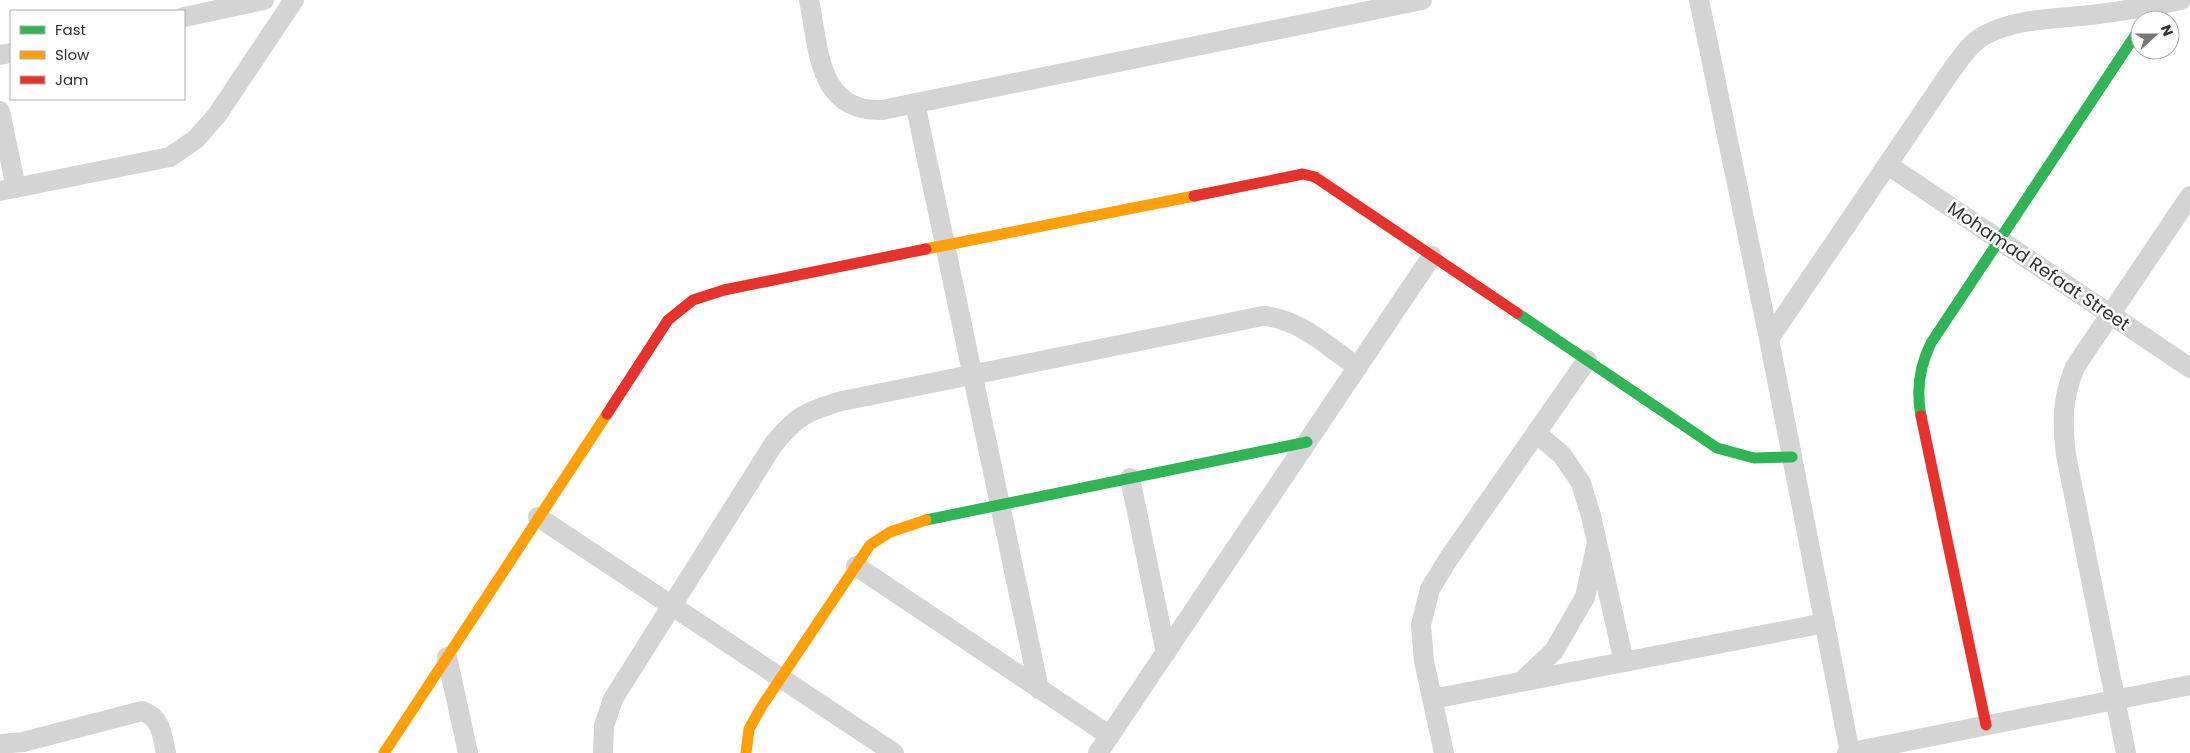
<svg xmlns="http://www.w3.org/2000/svg" width="2190" height="753" viewBox="0 0 2190 753" font-family="Poppins,sans-serif">
	<rect width="100%" height="100%" fill="#fff"/>
	<g fill="none" stroke-linecap="round" stroke-linejoin="round">
		<path stroke="#d4d4d4" stroke-width="20" d="M809,0C819,48 817,112 882,110L1422,0
			M1699,0L1769,339L1850,753
			M184,17L264,0
			M0,55L11,53
			M915,103L1039,689
			M0,111L16,188
			M1888,165L2190,368
			M0,191L170,157L196,139L217,115L294,0
			M1769,339L1951,71C1961,58 1970,43 1985,35C2017,18 2055,19 2090,15C2121,12 2151,6 2181,0
			M1536,433L1562,455L1581,483L1591,516L1624,662
			M1130,478L1166,653
			M538,517L894,753
			M856,566L1110,736
			M447,657L468,753
			M1522,681L1554,651L1585,597L1596,547
			M1432,699L1825,623
			M0,744L23,742L142,711C162,718 162,735 166,753
			M603,753L604,726L613,699L773,445C796,416 807,411 842,401L1263,316C1299,318 1329,348 1358,367
			M1098,753L1432,256
			M1444,753L1424,661L1421,625L1430,589L1449,558L1587,360
			M1847,753L2190,685
			M2126,753L2066,455C2062,421 2062,399 2075,367L2190,196"/>
		<path stroke="#30b455" stroke-width="11" d="M1517,313L1717,448L1754,458L1792,457
			M1921,416C1916,390 1919,367 1931,343L2140,28
			M926,520L1307,442"/>
		<path stroke="#ff9f0a" stroke-width="11" d="M926,249L1194,196
			M384,753L607,414
			M746,753L749,729L762,706L870,545L890,532L926,520"/>
		<path stroke="#e5322d" stroke-width="11" d="M1194,196L1303,174L1315,177L1517,313
			M607,414L668,320L693,300L724,290L926,249
			M1921,416L1986,725"/>
	</g>
	<g text-anchor="middle" dominant-baseline="central" stroke-width="5" stroke-linejoin="round" paint-order="stroke">
		<g font-size="18" fill="#303030" stroke="#fff">
			<text transform="translate(2039 266) rotate(34)">Mohamad Refaat Street</text>
		</g>
	</g>
	<rect x="10" y="10" width="175" height="90" fill="#ffffff" stroke="#acacac"/>
	<rect x="20" y="26" width="25" height="8" fill="#30b455" stroke="#acacac"/>
	<text x="55" y="35" font-size="15" fill="#303030">Fast</text>
	<rect x="20" y="51" width="25" height="8" fill="#ff9f0a" stroke="#acacac"/>
	<text x="55" y="60" font-size="15" fill="#303030">Slow</text>
	<rect x="20" y="76" width="25" height="8" fill="#e5322d" stroke="#acacac"/>
	<text x="55" y="85" font-size="15" fill="#303030">Jam</text>
	<g transform="translate(2155 35) rotate(69)"><circle r="24" fill="#ffffff" stroke="#acacac"/>
	<path d="M0-4L9 19L0 12L-9 19Z" fill="#787878"/>
	<text y="-8" font-size="14" font-weight="bold" text-anchor="middle" fill="#303030">N</text>
	</g>
</svg>
